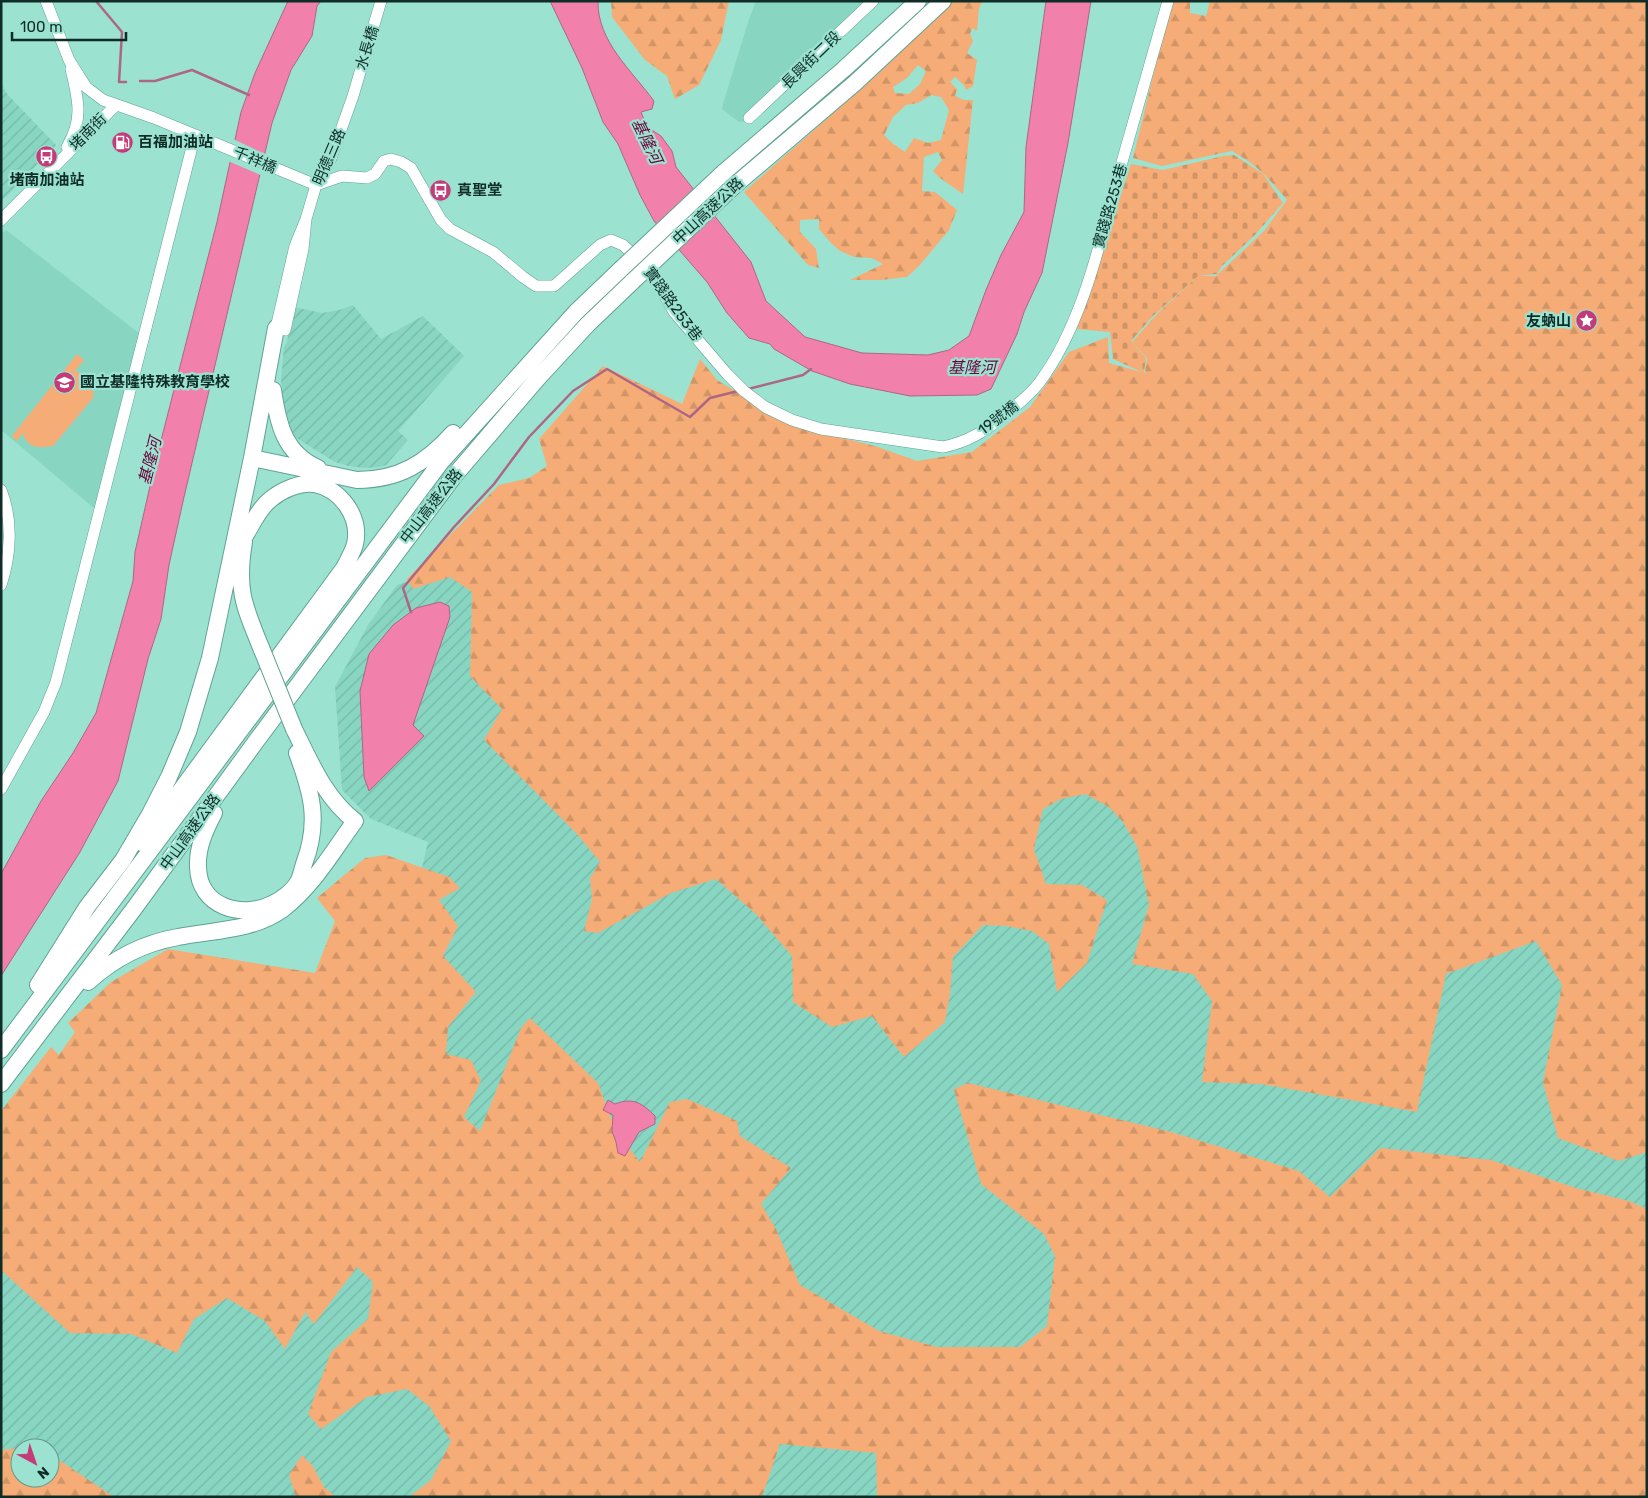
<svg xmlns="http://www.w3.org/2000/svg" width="1648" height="1498" viewBox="0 0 1648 1498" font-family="Rubik,'Noto Sans TC',sans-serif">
	<defs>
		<pattern id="industrial-furrows" width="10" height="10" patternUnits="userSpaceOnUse" patternTransform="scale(1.25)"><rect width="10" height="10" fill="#88d6c2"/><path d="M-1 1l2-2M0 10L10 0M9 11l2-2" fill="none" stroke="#74b8a7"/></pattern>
		<pattern id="forest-firs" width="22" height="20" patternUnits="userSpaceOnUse" patternTransform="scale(1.25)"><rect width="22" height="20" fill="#f5ac76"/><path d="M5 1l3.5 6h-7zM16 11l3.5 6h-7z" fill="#d19466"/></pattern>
		<pattern id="cemetery-stones" width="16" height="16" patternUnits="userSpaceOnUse" patternTransform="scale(1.25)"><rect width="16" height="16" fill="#f5ac76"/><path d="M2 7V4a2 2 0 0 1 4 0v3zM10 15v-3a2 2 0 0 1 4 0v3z" fill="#d19466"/></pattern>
	</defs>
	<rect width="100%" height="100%" fill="#9ce2d0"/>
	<path fill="#88d6c2" d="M756,1H872L752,121L739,122L722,109L723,104L748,22Z
		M6,230L140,334L95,509L1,430V234Z"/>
	<path fill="url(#industrial-furrows)" fill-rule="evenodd" d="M1,83L7,94L56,145L1,202Z
		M353,305L381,339L423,316L464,356L398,431L408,440L386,465L380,467L364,468L349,466L335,462L293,436L284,417L281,379L284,347L287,342L294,307L322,313L339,310Z
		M578,529L1126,757L1647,917V1293L1020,1497H1V1158L397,971L428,842L371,819L342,790L335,687L368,625L397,585ZM20,1448H50V1478H20Z"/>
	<path fill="url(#forest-firs)" fill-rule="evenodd" d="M611,1H729L721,40L699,85L675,99L667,76L645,60L612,17Z
		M951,1H983L979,8L977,31L972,28L970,34L973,41L967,53L977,60L973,86L966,90L964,85L955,77L950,82L957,89L955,96L964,100H973L963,194L940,178L933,171L942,160L938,152L924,157L922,191L935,192L957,210L949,230L920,265L907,277L881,280H850L883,264L872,258L854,257L840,251L831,243L819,229V219L800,220V232L816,249L819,268L808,265L744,192L883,69ZM918,65L926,71L920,84L909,94L895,93L893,87L907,78ZM931,95L941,97L949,110L941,140L928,143L914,138L905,152L892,143L884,135L893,117L906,105L918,103Z
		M1174,1H1190V13L1206,16L1210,1H1647V1152L1619,1161L1558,1138L1543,1082L1562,985L1536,941L1446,974L1417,1112L1261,1084L1202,1082L1212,1001L1193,974L1132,964L1149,905L1137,846L1123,822L1109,807L1085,794L1061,799L1043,809L1034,849L1046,884L1082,885L1107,900L1087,963L1057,992L1049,944L1032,931L1006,926L983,925L953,957L950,994L945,1022L904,1057L872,1016L832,1027L793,1002L792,956L756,914L716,879L671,893L598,933L584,931L592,899L590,878L600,862L577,834L484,740L502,709L470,676L472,592L450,577L413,589L407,579L499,485L529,478L547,466L539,439L603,366L682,404L700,359L717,380L793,426L875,446L917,461L972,452L1030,407L1069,352L1108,337L1109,363L1145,373L1147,358L1132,342L1159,312L1198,276H1216L1264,231L1287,200C1268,178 1259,166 1232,151L1162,166L1133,158L1163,35Z
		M386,855L449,877L460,888L439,900L458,926L443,956L476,992L448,1027L446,1054L471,1060L481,1081L464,1117L480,1131L521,1028L530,1018L598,1083L616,1132L640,1162L670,1102L687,1099L737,1121L740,1136L791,1168L761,1204L776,1229L800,1285L879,1331L937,1347H1020L1047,1326L1055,1256L1044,1234L981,1184L954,1089L968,1083L1171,1132L1299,1171L1330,1197L1380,1148L1491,1160L1576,1188L1629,1201L1647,1209V1497H877L876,1453L780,1444L762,1497H409L431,1480L451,1441L429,1406L407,1389L367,1397L321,1429L308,1414L331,1352L368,1319L373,1282L357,1267L314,1324L305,1312L285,1349L265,1321L227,1298L194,1319L177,1353L131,1334L70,1333L1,1270V1111L51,1047L59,1055L75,1032L68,1023L111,982L168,949L315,973L335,921L317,898L365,858Z
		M20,1448V1478H50V1454L114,1497H1V1450Z
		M302,1455L312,1465L324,1487L336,1497H296L289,1475Z"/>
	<path fill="url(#cemetery-stones)" d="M1234,155L1263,174L1283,203L1254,236L1222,266L1217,274L1198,276L1153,316L1131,341L1146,358L1144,373L1113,359L1110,332L1077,329L1131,164L1163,170L1223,156Z"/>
	<path fill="#f5ac76" d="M77,354L84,360L75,371C89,376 95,382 93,398L53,446C39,448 27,449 23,433L17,441L12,436Z"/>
	<path fill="#f180ab" stroke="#ad6783" d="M288,1H321L317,6L312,36L291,70L272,123L184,497L169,565L161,619L148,659L118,781L80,852L1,976V874L41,801L73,753L96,713L133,581L135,552L156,460L217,222L241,112L255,73Z
		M550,1H598C597,41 632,71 654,101L652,109L641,112L647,127L661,136L672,151L676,167L751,262L766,301L805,337L862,353L928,355L949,350L969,336L986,290L1001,255L1024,212L1026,147L1046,1H1091L1068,143L1042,273L1024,312L1017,334L991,389L977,395L910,396L850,384L812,371L774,349L770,344L749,338L727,313L707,282L654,221L640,195L618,144L603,122L582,68Z
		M440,602L449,606L450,617L413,725L424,736L369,791L364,777L360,691L369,654L393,625L416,608Z
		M608,1100L615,1104C633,1097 642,1103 655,1116V1124L639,1132L625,1156L618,1153L616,1142L612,1131L613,1115L603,1110Z"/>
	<path fill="#9ce2d0" d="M233,139L267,155L263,176L228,161Z"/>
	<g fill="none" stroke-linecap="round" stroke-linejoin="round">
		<path stroke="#ad6783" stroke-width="2.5" d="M96,1L122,32L119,82H126
			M140,81H155L192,70L249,95
			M748,389L803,375L811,369
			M411,612L403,588L454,527L494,484L529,437L573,391L607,369L690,417L710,398L738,391"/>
		<defs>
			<path id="minor" d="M46,1L69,60L86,87L103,100L154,118L316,185
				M749,118L873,1
				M67,147C84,119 78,99 71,69
				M316,185L342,176L367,178L375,174L384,161L391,159L401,162L411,168L441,220L450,229L493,252L523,277L536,286H554L600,245L611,240L623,245L651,271L674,312L727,374L744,391L765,407L792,420L821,429L943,447C968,442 987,430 1006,414C1017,405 1030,395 1039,383C1083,325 1101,238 1120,169C1136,113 1152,57 1168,1
				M306,219L303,249L285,330L276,328L295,246L306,219L316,185L331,158L353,96L381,1
				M1,220L116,105
				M1,490C13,520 11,555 1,585
				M1,789L44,712L56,682L192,147"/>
			<path id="highway" d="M723,173L844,69L918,1
				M734,186L855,83L943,1
				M273,390C278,424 284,453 318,468
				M252,458L357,480C399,480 426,463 453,433
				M244,542C236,590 244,606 262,650
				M214,813C205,830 197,848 198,867C199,907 241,919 272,904C281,900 293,891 298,882C301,877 302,870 304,864C320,822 312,793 297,753
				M142,843L344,568C348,560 353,552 355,544C361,517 341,489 314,484C300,482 282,490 271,499C259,508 253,523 245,536
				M88,982C113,959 144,943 178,937C213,930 253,931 283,909C313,886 333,851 355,821C325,798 311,763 294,729
				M38,985L87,907L123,860L150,814L169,777L188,732L210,658L252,458L276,328
				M1,1050L441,462L576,312L621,269
				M1,1084L133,910L257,740L454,476L538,378L588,324L633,281"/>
		</defs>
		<use href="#minor" stroke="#5fa393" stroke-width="12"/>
		<use href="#highway" stroke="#5fa393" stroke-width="18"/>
		<use href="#minor" stroke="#fff" stroke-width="11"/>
		<use href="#highway" stroke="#fff" stroke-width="16"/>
		<defs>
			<path id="highway-bridge" d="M621,269L723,173
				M633,281L734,186
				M262,650L294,729"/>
		</defs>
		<use href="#highway-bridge" stroke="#5fa393" stroke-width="18" stroke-linecap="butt"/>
		<use href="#highway-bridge" stroke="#fff" stroke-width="16"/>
	</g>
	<defs>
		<symbol id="fuel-disc" viewBox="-11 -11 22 22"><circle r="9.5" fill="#c33b78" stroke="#9ce2d0"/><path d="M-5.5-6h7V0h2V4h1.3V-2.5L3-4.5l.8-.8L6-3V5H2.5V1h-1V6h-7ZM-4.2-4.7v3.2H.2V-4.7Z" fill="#fff"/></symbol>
		<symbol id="bus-disc" viewBox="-11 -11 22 22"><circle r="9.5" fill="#c33b78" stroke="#9ce2d0"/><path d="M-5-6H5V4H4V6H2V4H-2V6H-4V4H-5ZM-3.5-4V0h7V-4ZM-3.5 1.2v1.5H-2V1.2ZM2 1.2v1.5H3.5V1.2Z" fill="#fff"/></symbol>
		<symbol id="sight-disc" viewBox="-11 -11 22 22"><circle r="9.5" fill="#c33b78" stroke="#9ce2d0"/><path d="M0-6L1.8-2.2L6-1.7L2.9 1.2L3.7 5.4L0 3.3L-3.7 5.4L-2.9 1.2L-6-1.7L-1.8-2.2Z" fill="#fff"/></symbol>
		<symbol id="school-disc" viewBox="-11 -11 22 22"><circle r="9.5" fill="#c33b78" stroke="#9ce2d0"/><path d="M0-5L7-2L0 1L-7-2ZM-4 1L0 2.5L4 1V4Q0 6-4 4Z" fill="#fff"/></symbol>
	</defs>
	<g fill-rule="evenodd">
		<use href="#fuel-disc" x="110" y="130" width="25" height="25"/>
		<use href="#bus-disc" x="34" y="144" width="25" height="25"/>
		<use href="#bus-disc" x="428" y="178" width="25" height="25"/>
		<use href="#sight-disc" x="1574" y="308" width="25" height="25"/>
		<use href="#school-disc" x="52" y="370" width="25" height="25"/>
	</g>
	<g text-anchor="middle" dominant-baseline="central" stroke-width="4.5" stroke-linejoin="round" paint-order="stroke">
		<g font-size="15" fill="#0f2c26" stroke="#9ce2d0">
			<text transform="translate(367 48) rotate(-73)">水長橋</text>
			<text transform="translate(811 60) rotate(-44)">長興街二段</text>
			<text transform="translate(88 132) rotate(-45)">堵南街</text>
			<text transform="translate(329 157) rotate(-67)">明德三路</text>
			<text transform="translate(255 160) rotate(23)">千祥橋</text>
			<text transform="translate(1110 206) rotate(-74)">實踐路253巷</text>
			<text transform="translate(708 211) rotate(-43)">中山高速公路</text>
			<text transform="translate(673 304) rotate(54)">實踐路253巷</text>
			<text transform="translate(998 418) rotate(-37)">19號橋</text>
			<text transform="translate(431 506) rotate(-52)">中山高速公路</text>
			<text transform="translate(190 832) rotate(-54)">中山高速公路</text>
		</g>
		<g font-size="15" font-weight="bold" fill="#0f2c26" stroke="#9ce2d0" text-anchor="start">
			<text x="138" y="142">百福加油站</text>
			<text x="47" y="180" text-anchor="middle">堵南加油站</text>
			<text x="457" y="190">真聖堂</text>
			<text x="1571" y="321" text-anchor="end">友蚋山</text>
			<text x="80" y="382">國立基隆特殊教育學校</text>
		</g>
		<g font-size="16" font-style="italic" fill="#6f053d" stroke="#9ce2d0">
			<text transform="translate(647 141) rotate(64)">基隆河</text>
			<text x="972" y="367">基隆河</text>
			<text transform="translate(150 461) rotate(-76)">基隆河</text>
		</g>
	</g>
	<rect width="1648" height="1498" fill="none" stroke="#0f2c26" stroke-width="5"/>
	<g transform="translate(35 1463) rotate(140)"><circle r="24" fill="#9ce2d0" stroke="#64998c"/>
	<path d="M0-4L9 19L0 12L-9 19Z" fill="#c33b78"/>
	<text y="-8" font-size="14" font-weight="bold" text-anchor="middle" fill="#0f2c26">N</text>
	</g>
	<path d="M12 32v8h114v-8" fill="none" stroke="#0f2c26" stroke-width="2.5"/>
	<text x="20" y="32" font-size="15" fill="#0f2c26" stroke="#9ce2d0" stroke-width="4" paint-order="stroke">100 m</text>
</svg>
